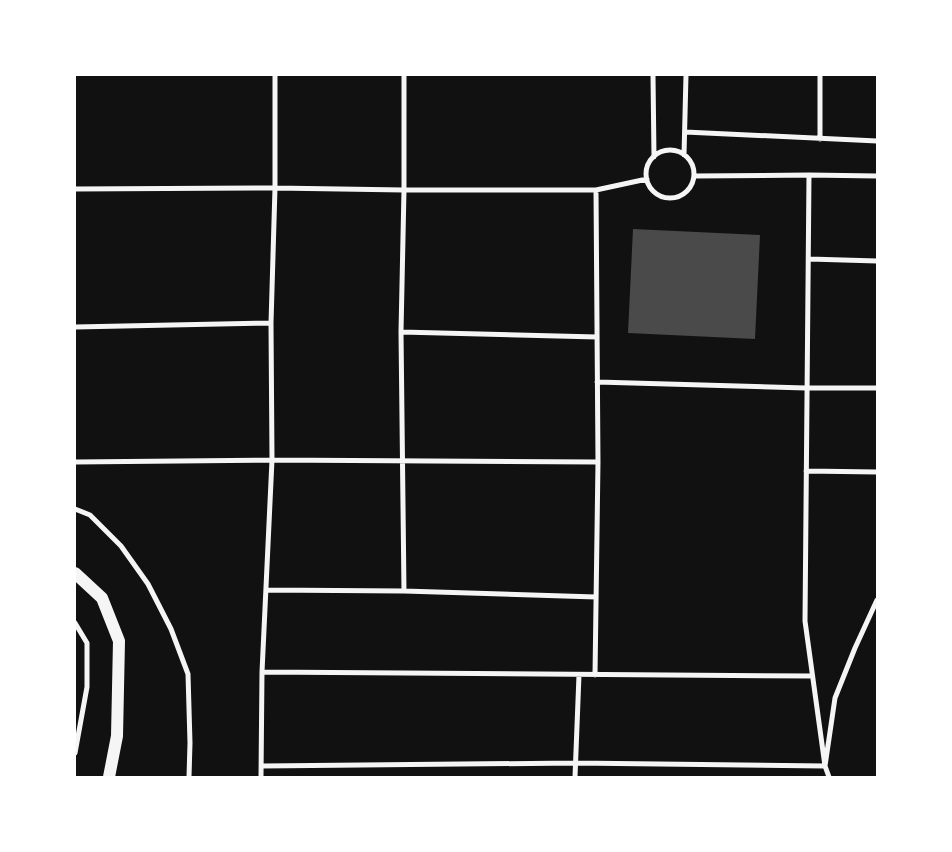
<svg xmlns="http://www.w3.org/2000/svg" width="952" height="852" viewBox="0 0 952 852" font-family="'DejaVu Sans',sans-serif">
	<rect width="100%" height="100%" fill="#111"/>
	<path fill="#4a4a4a" d="M633,229L760,235L755,339L628,333Z"/>
	<g fill="none" stroke-linecap="round" stroke-linejoin="round">
		<path stroke="#f5f5f5" stroke-width="5" d="M653,75L654,157
			M685,132L877,141
			M820,139V75
			M646 174a24 24 0 1 1 48 0a24 24 0 1 1-48 0Z
			M684,155L686,75
			M809,175L805,621L825,766L829,777
			M694,176L809,175L877,176
			M75,189L275,188L404,190H596L647,179
			M809,259L877,261
			M75,327L271,323
			M401,332L597,337
			M597,382L806,388H877
			M75,462L272,460L598,462
			M806,471L877,472
			M75,509L90,515L121,546L148,584L171,629L188,674L190,743L189,777
			M267,590L404,591L596,597
			M404,591L401,332L404,190V75
			M75,623L87,643V687L75,753
			M262,672L812,676
			M595,675L598,462L596,190
			M262,766L575,763L825,766L835,698L855,648L877,600
			M261,777L262,672L272,460L271,323L275,188V75
			M575,777L579,675"/>
		<path stroke="#f5f5f5" stroke-width="12" d="M75,573L102,598L119,641L117,736L109,777"/>
	</g>
	<rect width="952" height="852" fill="none" stroke="#ffffff" stroke-width="152"/>
</svg>
